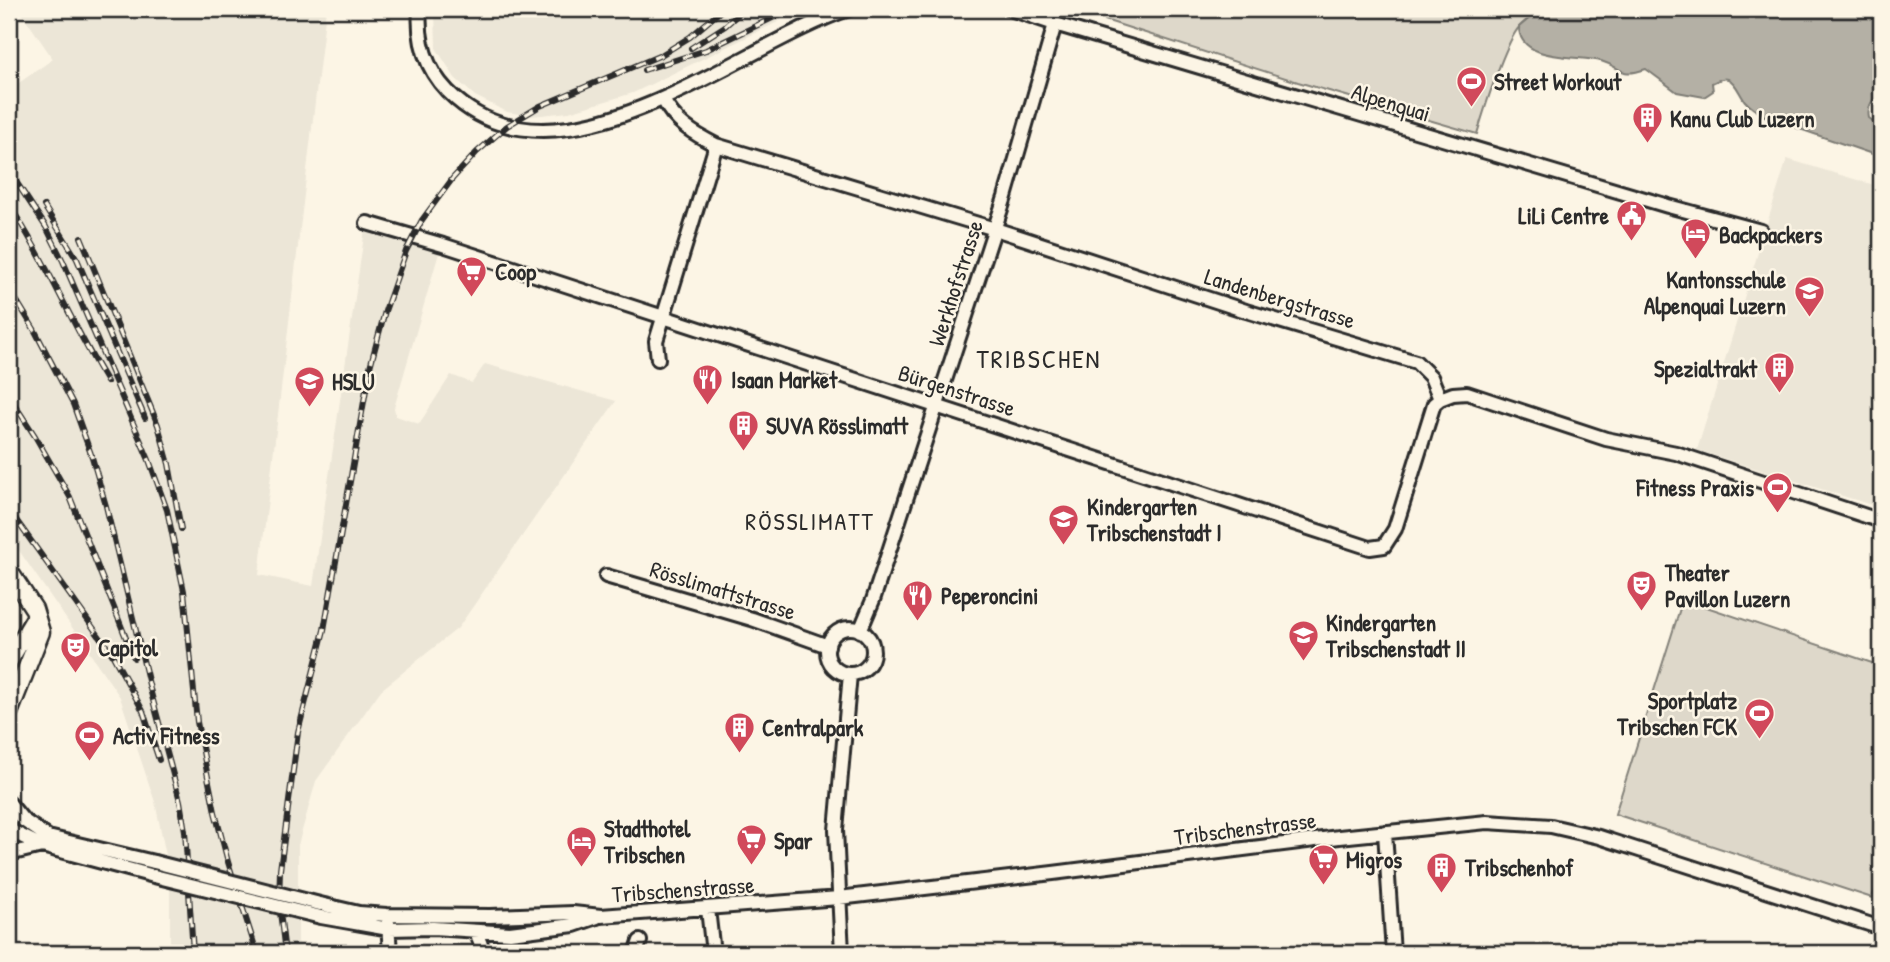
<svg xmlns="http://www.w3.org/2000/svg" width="1890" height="962" viewBox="0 0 1890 962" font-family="'Patrick Hand',sans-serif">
	<rect width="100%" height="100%" fill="#fcf5e5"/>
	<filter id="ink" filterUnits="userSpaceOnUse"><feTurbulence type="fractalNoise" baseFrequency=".0143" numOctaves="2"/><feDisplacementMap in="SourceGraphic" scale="14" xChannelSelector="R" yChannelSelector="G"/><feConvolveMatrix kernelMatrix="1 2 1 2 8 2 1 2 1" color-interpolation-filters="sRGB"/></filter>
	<g filter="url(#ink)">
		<path fill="#ece6d7" d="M19,9H326L259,575L313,586L365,229L441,246L394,408L396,416L419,424L451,375L472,383L485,364L616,401L458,628L381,690L316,781L298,845V942L309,953H170V875L155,802L120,697L9,536V82L13,87L53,59Z
			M435,9H804L633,93L569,112L532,116L507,112L475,96L455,78L436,48Z
			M1787,159L1881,187V508L1697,450Z"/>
		<path fill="#ded8ca" stroke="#84827a" stroke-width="2" d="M1108,9H1549C1538,12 1529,17 1521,25C1505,40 1484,111 1477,134L1298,82L1105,20Z
			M1683,599L1881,666V886L1877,884L1872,898L1615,814Z"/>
		<path fill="#b4b0a5" stroke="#7d7b74" stroke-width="2" d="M1549,9H1881V94C1871,99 1867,108 1869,118L1881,127V157L1768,118C1760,113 1752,109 1745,101C1740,95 1736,82 1728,79C1722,77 1717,81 1712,83L1713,91L1704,97L1677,92L1646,69C1619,78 1624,68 1601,61C1577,55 1519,62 1519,27L1537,12Z"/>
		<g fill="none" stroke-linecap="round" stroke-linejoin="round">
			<defs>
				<path id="minor" d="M420,9C417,45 428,75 456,99C566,194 741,44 849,9
					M1010,9L1055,24L1668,206L1761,231
					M663,99C674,122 694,134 716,145L995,229L1246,311L1416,362L1431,377L1440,399L1453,394L1467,393L1606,439L1676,453L1881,521
					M367,223L443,245L1370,548L1384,546L1395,529L1434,404L1440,399
					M658,359L656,341L716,145
					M606,576L752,619L828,646
					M827 651a23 23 0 1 1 46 0a23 23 0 1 1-46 0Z
					M860,631L873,600L1005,197L1055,24
					M9,803L23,820L48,837L154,862
					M9,830L42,846L154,876
					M1385,832L1393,953
					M9,854L42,846
					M320,904L359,913L387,915L490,916L573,913L601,916L839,898L1053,873L1339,837L1487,822L1551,826L1599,837L1881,928
					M708,909L713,953
					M321,917L389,929L433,928L510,933L574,925L597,917
					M388,923L390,953
					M476,931L484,953
					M636,953L640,941
					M842,953L836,830L850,674"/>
				<path id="major" d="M9,571L34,609L41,632L9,713
					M9,661L36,616"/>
			</defs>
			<use href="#minor" stroke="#2b2b2b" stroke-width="18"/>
			<use href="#major" stroke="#2b2b2b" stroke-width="21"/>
			<use href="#minor" stroke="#fcf5e5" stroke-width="12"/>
			<use href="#major" stroke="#fcf5e5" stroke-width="16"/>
			<defs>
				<path id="rail" d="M691,48L725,26L744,9
					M644,70L706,50L791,9
					M9,171L46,227L63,261L149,460L167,510L184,591L197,722L215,812L228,862L257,953
					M9,205C47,261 71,324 107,382
					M44,206L77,259L145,418
					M81,237L158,425L169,464L181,529
					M9,288L34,329L73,404L92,457L106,506L150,689L180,801L185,831L193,953
					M9,396L35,436L70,497L134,658
					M9,510L112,654L143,711L159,760
					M285,953L279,904L280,870L298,732L324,630L370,367L385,311L406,251L422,220L453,178L477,152L507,126L540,106L661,55L690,37L723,9"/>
			</defs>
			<use href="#rail" stroke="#2b2b2b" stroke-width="6"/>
			<use href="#rail" stroke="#fcf5e5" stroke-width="3.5" stroke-dasharray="10" stroke-linecap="butt"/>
			<defs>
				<path id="minor-bridge" d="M154,862L320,904
					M154,876L321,917"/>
			</defs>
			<use href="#minor-bridge" stroke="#2b2b2b" stroke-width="18" stroke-linecap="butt"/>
			<use href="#minor-bridge" stroke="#fcf5e5" stroke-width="12"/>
		</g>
	</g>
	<defs>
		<symbol id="stadium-pin" viewBox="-11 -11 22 30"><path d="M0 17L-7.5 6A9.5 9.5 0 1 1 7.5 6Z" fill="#d1495b" stroke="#fcf5e5"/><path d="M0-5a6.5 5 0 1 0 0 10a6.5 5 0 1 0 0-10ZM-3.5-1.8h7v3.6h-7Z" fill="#fff"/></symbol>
		<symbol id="building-pin" viewBox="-11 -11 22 30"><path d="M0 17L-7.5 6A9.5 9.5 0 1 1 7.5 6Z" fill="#d1495b" stroke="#fcf5e5"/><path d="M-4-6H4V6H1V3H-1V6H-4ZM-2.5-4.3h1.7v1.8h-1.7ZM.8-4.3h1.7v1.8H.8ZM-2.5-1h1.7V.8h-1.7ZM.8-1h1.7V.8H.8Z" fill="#fff"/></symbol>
		<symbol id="civic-pin" viewBox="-11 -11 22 30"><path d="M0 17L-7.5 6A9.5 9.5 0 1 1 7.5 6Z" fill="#d1495b" stroke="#fcf5e5"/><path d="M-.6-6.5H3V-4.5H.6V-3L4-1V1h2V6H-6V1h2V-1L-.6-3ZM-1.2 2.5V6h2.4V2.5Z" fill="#fff"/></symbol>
		<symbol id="hotel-pin" viewBox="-11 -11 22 30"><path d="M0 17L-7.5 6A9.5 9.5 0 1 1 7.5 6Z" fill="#d1495b" stroke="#fcf5e5"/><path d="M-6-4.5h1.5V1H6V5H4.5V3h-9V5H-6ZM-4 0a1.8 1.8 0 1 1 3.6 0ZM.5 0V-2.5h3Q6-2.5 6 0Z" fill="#fff"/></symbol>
		<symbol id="supermarket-pin" viewBox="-11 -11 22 30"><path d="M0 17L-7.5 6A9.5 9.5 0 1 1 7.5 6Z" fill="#d1495b" stroke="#fcf5e5"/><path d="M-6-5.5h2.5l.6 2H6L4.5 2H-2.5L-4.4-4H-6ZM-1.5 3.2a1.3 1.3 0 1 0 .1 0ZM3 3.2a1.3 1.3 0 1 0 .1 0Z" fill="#fff"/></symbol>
		<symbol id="school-pin" viewBox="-11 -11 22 30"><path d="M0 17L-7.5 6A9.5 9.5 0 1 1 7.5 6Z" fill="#d1495b" stroke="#fcf5e5"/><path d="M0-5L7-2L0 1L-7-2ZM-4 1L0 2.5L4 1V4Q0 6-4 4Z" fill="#fff"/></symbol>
		<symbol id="restaurant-pin" viewBox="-11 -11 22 30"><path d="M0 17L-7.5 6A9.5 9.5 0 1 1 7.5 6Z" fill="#d1495b" stroke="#fcf5e5"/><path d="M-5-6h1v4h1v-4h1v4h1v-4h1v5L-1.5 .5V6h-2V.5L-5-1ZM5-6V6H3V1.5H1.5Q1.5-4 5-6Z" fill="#fff"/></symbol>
		<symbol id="university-pin" viewBox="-11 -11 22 30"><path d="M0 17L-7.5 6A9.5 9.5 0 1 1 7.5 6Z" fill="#d1495b" stroke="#fcf5e5"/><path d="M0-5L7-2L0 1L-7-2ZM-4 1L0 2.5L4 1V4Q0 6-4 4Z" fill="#fff"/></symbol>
		<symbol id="theatre-pin" viewBox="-11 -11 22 30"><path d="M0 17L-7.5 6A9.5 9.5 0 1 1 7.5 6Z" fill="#d1495b" stroke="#fcf5e5"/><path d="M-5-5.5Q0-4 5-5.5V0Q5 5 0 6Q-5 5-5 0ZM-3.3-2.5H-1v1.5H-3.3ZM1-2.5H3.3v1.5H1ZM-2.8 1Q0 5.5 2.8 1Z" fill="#fff"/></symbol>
	</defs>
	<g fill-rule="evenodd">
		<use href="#stadium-pin" x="1454" y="64" width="35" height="47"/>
		<use href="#building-pin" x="1630" y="100" width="35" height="47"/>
		<use href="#civic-pin" x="1614" y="198" width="35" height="47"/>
		<use href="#hotel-pin" x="1678" y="216" width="35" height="47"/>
		<use href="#supermarket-pin" x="454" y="254" width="35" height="47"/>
		<use href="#school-pin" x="1792" y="274" width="35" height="47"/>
		<use href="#building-pin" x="1762" y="350" width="35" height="47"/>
		<use href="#restaurant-pin" x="690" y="362" width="35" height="47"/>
		<use href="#university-pin" x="292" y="364" width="35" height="47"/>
		<use href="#building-pin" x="726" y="408" width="35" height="47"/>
		<use href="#stadium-pin" x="1760" y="470" width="35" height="47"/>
		<use href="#school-pin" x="1046" y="502" width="35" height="47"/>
		<use href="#theatre-pin" x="1624" y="568" width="35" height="47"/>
		<use href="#restaurant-pin" x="900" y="578" width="35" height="47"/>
		<use href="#school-pin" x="1286" y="618" width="35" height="47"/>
		<use href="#theatre-pin" x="58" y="630" width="35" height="47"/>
		<use href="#stadium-pin" x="1742" y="696" width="35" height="47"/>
		<use href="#building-pin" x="722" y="710" width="35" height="47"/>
		<use href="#stadium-pin" x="72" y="718" width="35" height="47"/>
		<use href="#supermarket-pin" x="734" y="822" width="35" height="47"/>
		<use href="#hotel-pin" x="564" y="824" width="35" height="47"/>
		<use href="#supermarket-pin" x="1306" y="842" width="35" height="47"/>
		<use href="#building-pin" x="1424" y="850" width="35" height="47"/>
	</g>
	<g text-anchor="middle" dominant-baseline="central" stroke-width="5" stroke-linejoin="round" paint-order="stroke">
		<g font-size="23" font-weight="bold" fill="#2b2b2b" stroke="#fcf5e5" text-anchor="start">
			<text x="1494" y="81">Street Workout</text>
			<text x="1670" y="118">Kanu Club Luzern</text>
			<text x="1609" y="215" text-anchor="end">LiLi Centre</text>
			<text x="1719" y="234">Backpackers</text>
			<text x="495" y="271">Coop</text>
			<text x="1786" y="279" text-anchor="end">Kantonsschule<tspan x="1786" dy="26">Alpenquai Luzern</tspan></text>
			<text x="1757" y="368" text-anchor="end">Spezialtrakt</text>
			<text x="731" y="379">Isaan Market</text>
			<text x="332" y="381">HSLU</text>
			<text x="766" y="425">SUVA Rösslimatt</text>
			<text x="1754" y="487" text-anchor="end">Fitness Praxis</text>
			<text x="1087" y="506">Kindergarten<tspan x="1087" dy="26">Tribschenstadt I</tspan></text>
			<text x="1665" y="572">Theater<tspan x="1665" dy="26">Pavillon Luzern</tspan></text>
			<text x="941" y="595">Peperoncini</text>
			<text x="1326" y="622">Kindergarten<tspan x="1326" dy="26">Tribschenstadt II</tspan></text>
			<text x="98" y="647">Capitol</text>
			<text x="1737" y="700" text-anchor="end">Sportplatz<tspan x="1737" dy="26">Tribschen FCK</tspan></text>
			<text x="762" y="727">Centralpark</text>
			<text x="113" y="735">Activ Fitness</text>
			<text x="604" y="828">Stadthotel<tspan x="604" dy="26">Tribschen</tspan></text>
			<text x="774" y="840">Spar</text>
			<text x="1346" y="859">Migros</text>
			<text x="1465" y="867">Tribschenhof</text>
		</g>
		<g font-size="23" fill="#2b2b2b" stroke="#fcf5e5">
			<text transform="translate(1391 102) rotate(17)">Alpenquai</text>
			<text transform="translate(955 283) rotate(-72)">Werkhofstrasse</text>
			<text transform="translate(1280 298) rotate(17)">Landenbergstrasse</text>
			<text transform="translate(957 390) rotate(18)">Bürgenstrasse</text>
			<text transform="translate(723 590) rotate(17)">Rösslimattstrasse</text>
			<text transform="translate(1245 828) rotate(-7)">Tribschenstrasse</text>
			<text transform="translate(683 889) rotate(-4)">Tribschenstrasse</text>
		</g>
		<g font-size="24" letter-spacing="2" fill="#2b2b2b" stroke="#fcf5e5">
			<text x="810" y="521">RÖSSLIMATT</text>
		</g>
		<g font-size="26" letter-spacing="2" fill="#2b2b2b" stroke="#fcf5e5">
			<text x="1039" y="358">TRIBSCHEN</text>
		</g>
	</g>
	<rect width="1890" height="962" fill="none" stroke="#fcf5e5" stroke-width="35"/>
	<rect x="18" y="18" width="1855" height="927" fill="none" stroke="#2b2b2b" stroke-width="2.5" filter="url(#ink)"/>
</svg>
